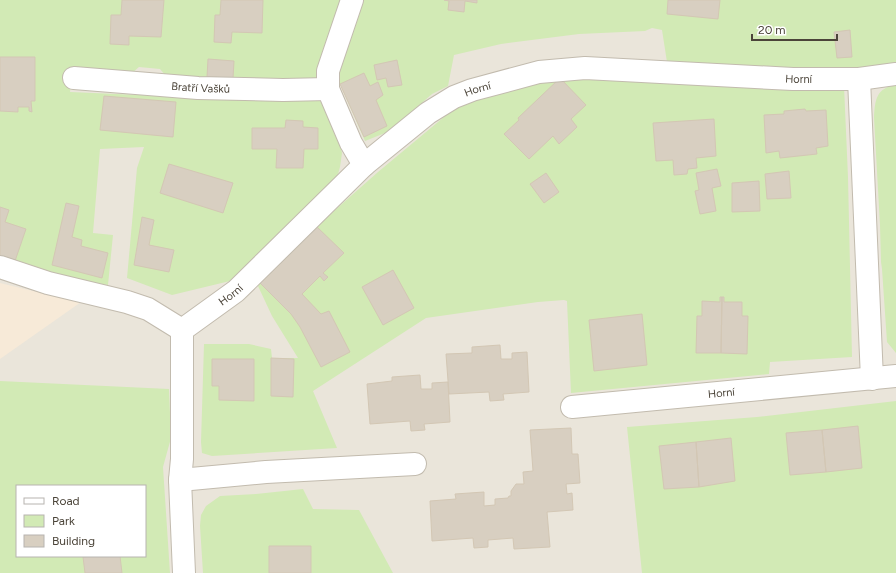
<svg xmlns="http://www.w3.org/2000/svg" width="896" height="573" viewBox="0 0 896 573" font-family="Figtree,sans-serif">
	<rect width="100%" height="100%" fill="#f6f3ec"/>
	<path fill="#eae5da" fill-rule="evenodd" d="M0,0H896V573H0ZM17,486H145V556H17Z"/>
	<path fill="#f7ead8" d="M0,283L33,291L84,300L0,359Z"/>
	<path fill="#d2eab5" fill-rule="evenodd" d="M0,0H344L318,78L289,83L166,76L160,69L139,67L132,73L73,68L70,92L185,97L320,101L335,123L342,153L340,167L335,185L292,222L230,281L172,295L127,278L137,168L144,147L100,149L93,233L113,235L108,285C71,280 35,268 0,256Z
		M362,0H896V64L864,68L807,71L667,62L662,30L652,28L645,31L579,34L501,44L454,55L448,86L432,94L390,131L365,141L340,84L339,69Z
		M560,77L844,86L848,177L852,357L770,362L769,374L571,393L567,301L564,300L538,302L426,318L313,391L337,448L212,456L202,453L201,442L204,344H249L271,349L272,358H298L272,316L258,286L260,283L326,218L378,172L450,112L472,99L514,90Z
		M896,85V353L887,342L882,269L881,262L880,225L874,118C875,100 876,88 896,85Z
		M0,381L169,389L171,438L163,467L170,573H0ZM17,486H145V556H17Z
		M896,401V573H642L627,427L757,417Z
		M303,489L313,509L359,510L393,573H203L200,526L201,515L206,506L220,496L256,494Z"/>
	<path fill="#d8cfc1" stroke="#d3c7b4" d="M122,0H164L161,37L129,36V45L110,44L111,15H121Z
		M221,0H263L262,33L232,32L231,43L214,42L215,15H220Z
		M444,0H477V3L465,1L464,12L448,10L449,1Z
		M668,0H720L718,19L667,14Z
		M850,30L852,57L837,58L834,32Z
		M0,57H35V101H31L32,112L29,111V107H18V112L0,111Z
		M208,59L234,61L233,78L207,77Z
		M397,60L402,85L388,87L386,78L377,80L374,65Z
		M364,73L370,86L378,82L383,95L376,100L387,126L364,137L340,84Z
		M560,78L586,105L571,119L577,127L559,144L553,136L529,159L504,134L519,120L518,118Z
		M104,96L176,102L173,137L100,130Z
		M805,109L806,111L826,110L828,146L816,148L817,154L780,158L779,151L766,153L764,115L784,114V111Z
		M714,119L716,156L696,158L697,168L688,169L687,174L674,175L673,160L656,161L653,123Z
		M286,120L303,121V127L318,128V149H304L303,168H276L277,149H252V128H285Z
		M169,164L233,183L223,213L160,193Z
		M717,169L721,186L712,188L716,211L700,214L695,191L699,190L696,173Z
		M789,171L791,198L767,199L765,174Z
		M546,173L559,192L544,203L530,184Z
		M759,181L760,211L732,212V183Z
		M66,203L79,206L72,237L82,240L81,246L108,253L102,278L52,265Z
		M0,207L9,210L5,222L26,229L15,261L0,256Z
		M142,217L154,220L149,245L174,250L169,272L134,265Z
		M316,226L344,253L323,273L328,277L324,281L320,276L302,294L321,314L329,311L350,352L321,367L300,327L291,314L260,283Z
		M393,270L414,308L383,325L362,287Z
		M720,297H722L721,353H696L697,316H702V301L720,302Z
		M722,297H724V302H742V316H748L747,354L721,353Z
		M642,314L647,365L594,371L589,320Z
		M500,345L501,359H512V353L527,352L529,392L503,394L504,400L490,401L489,392L449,394L446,354L472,353V347Z
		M271,358L294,359L293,397L271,396Z
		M212,359H254V401L219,400V386H212Z
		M420,375L421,389H432V383L448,382L450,422L424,424L425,430L411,431L410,421L370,424L367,384L392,381V377Z
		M858,426L862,468L826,472L822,430Z
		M571,428L572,454H578L580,483L566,484L567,494L572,493L573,510L547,512L550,547L514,549L513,538L488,540V547L474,548L473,538L432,541L430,501L456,499L455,494L484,492V506L495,505V499L508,498L509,496H511V491L516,484H524L523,472L533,471L530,430Z
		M822,430L826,472L790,475L786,433Z
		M731,438L735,481L699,487L696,442Z
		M696,442L699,487L664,489L659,446Z
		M269,546H311V573H269Z
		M91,556H120L122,573H85L83,557Z"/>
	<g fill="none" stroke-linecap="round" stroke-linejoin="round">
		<defs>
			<g id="minor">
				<path d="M352,0L328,71V89L351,143L364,165"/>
				<path id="s1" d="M74,78L198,88L283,90L328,89"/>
				<path d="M859,79L872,379"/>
				<path d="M0,267L48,283L127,302L148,309L182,330V459L180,480L184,573"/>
				<path id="s2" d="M182,330L236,291L364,165L428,113L454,97L472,90L539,72L585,68L793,79H859L896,74"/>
				<path id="s3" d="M572,407L896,376"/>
				<path d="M180,480L266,472L415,464"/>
			</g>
		</defs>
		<use href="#minor" stroke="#c2bbae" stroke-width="24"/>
		<use href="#minor" stroke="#fff" stroke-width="22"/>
	</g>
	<g text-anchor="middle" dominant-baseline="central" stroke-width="3.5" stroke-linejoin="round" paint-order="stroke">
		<g font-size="11" fill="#4b4439" stroke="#fff">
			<text stroke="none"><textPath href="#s2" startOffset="708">Horní</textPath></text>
			<text stroke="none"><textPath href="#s1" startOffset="127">Bratří Vašků</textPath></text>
			<text stroke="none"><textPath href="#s2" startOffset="384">Horní</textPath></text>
			<text stroke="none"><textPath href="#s2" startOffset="60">Horní</textPath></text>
			<text stroke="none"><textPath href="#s3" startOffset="150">Horní</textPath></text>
		</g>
	</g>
	<rect x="16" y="485" width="130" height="72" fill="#ffffff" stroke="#b7b4b0"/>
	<rect x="24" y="498" width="20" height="6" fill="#ffffff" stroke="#b7b4b0"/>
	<text x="52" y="505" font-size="12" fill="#4b4439">Road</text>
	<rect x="24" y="515" width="20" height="12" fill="#d2eab5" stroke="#b7b4b0"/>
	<text x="52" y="525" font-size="12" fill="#4b4439">Park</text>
	<rect x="24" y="535" width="20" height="12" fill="#d8cfc1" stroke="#b7b4b0"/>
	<text x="52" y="545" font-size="12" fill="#4b4439">Building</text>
	<path d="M752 34v6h85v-6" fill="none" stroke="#4b4439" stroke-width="2"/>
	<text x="758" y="34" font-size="12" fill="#4b4439" stroke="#ffffff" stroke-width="3" paint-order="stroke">20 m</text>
</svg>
